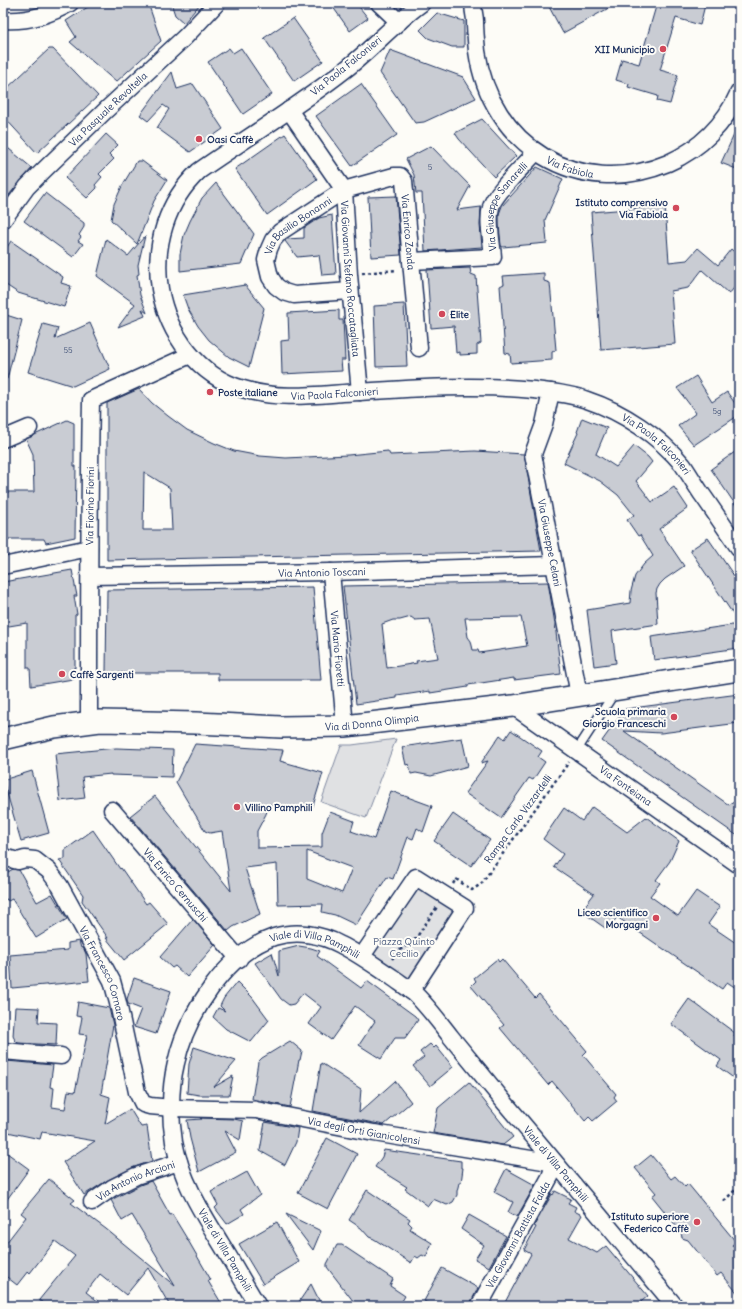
<svg xmlns="http://www.w3.org/2000/svg" width="742" height="1309" viewBox="0 0 742 1309" font-family="Delius,sans-serif">
	<rect width="100%" height="100%" fill="#fdfcf7"/>
	<filter id="ink" filterUnits="userSpaceOnUse"><feTurbulence type="fractalNoise" baseFrequency=".025" numOctaves="2"/><feDisplacementMap in="SourceGraphic" scale="8" xChannelSelector="R" yChannelSelector="G"/><feConvolveMatrix kernelMatrix="1 2 1 2 8 2 1 2 1" color-interpolation-filters="sRGB"/></filter>
	<g filter="url(#ink)">
		<path fill="#e0e1e3" stroke="#7e88a0" d="M396,739L366,818L321,802L341,745H352Z
			M416,877L465,908L411,991L362,956Z"/>
		<path fill="#c9ccd3" stroke="#1b2f5e" fill-rule="evenodd" d="M94,3H148L161,41L116,82L70,42L76,37L66,21Z
			M171,3H201L184,23L175,15Z
			M330,3H356L368,18L350,31Z
			M547,3H618L563,33Z
			M657,3H699L705,5L700,25L676,18L660,70L678,75L670,104L657,101L658,96L628,87L629,84L616,80L622,59L639,64Z
			M437,13L464,21V47H452L428,38L420,30Z
			M293,18L323,61L294,81L264,38Z
			M229,48L233,53L241,48L272,94L243,114L208,62Z
			M49,49H53L98,96L37,153L3,116V92Z
			M390,50L463,77L476,98L424,122L415,123L380,73Z
			M172,72L177,89L193,84L223,129L190,152L157,128L169,109L163,105L148,121L140,115Z
			M361,84L397,135L352,166L316,116Z
			M482,119L516,156L494,177L459,139L455,133Z
			M739,124V170L721,163Z
			M106,134L118,145L109,154L114,159L99,174L102,177L95,185L97,188L87,198L65,178Z
			M285,134L317,179L267,215L235,169Z
			M3,144L32,168L3,202Z
			M431,146L470,186L457,210L481,207L480,225L482,247L425,251L422,193H416L414,175L406,159Z
			M137,161H142L167,180L154,201L137,244L111,220L114,204L122,186Z
			M537,167L563,179L545,220L547,243L503,247L501,246L499,225V214L502,206Z
			M216,183L254,234L241,264L180,271V254L184,235L190,221L202,198Z
			M45,193L84,223V227L79,235L81,237L78,241L83,244L73,257L24,221Z
			M396,196L401,255L371,257L368,197Z
			M665,206L669,262L687,260L698,248L718,265L731,249L739,256V282L729,294L702,270L688,288L671,291L675,344L601,350L591,212Z
			M332,215L336,274L322,275L319,255L297,257L285,241L286,239L304,238V228L319,218Z
			M145,236L138,265L139,274L137,275L140,295L147,313L142,309L145,316L118,327L135,304L97,276L106,239L128,256Z
			M11,241L63,277L61,283L71,286L64,307L18,293L3,283V253Z
			M470,268L471,274L476,276L481,343L477,345V354L460,355V352L456,353L454,326L431,328L427,270Z
			M544,273V281L550,283L556,350L552,352V360L511,363L510,354L505,353L500,286L504,284L503,276Z
			M245,285L264,308L249,367L229,357L209,340L198,326L188,309L183,295Z
			M404,304L407,366L376,367L374,306Z
			M339,310V320H343L345,360H341L342,371L282,374L281,341L289,340L288,313Z
			M3,314L22,320L7,379L3,378Z
			M90,323L110,369L73,386L28,372L43,324L58,328L55,339Z
			M696,376L712,402L727,392L739,409V415L694,445L678,426L696,413L677,388Z
			M139,389L152,403L168,416L187,430L214,443L234,451L260,456L286,458L348,455L388,451L390,455L475,451L524,454L541,551L107,560V403ZM144,472L170,488L172,530H143Z
			M582,418L607,428L596,454L616,467L634,446L648,457L652,462L636,481L652,502L674,487L688,508L659,529L684,566L665,579L660,584L657,589L656,593L658,624L612,631L616,663L594,666L587,610L630,603L631,591L635,576L644,564L653,556L640,535L638,536L627,520L634,515L618,495L600,481L564,463L578,433L577,432Z
			M67,420L74,423V466H76L75,537L46,543L44,539H3V492H34L33,454L26,439Z
			M739,449V510L711,469Z
			M708,538L739,583V623L690,550Z
			M72,570L77,596H74L77,614L75,615V668H73V679L31,686L30,668H27V623L3,627V582Z
			M548,582L555,624L561,674L514,680V678L468,685V687L430,693V691L397,696V698L356,704L343,586ZM411,617L415,620L430,619L438,658L416,661L417,663L387,668L382,624L393,620H400ZM521,617L527,646L479,653L478,650H473L471,641L468,637L465,618Z
			M313,587L321,680H218V673H106L107,590Z
			M739,624V648L654,660L651,637Z
			M739,694V723L661,733L624,731L729,805L739,799V837L602,741L625,709Z
			M511,730L542,751L538,757L545,762L533,780L529,778L501,818L465,793L488,761L481,763L500,735L505,739Z
			M462,738L468,766L431,776L416,773L411,774L409,764L406,765L402,747Z
			M195,744L283,750L280,761L323,773L312,809L299,806L297,812L269,804L266,814L257,831V848L322,847V833L330,812L354,821L351,831L374,839L391,791L432,806L423,832L417,828L413,839L408,837L393,879L387,877L356,925L335,915L322,912L323,904L278,905L277,864L245,868L260,914L233,927L228,931L130,816L155,796L231,891L222,831L210,833L205,831L176,782ZM307,851L352,868L342,893L307,879Z
			M116,748L173,750L172,777L111,775V774L82,777L85,798L60,801L55,754Z
			M32,771L49,833L21,841L3,780Z
			M592,807L627,832L646,817L679,841L670,861L656,880L660,883L650,896L678,916L696,891L720,907L708,924L739,945V990L727,982L722,989L617,917L608,930L581,911L594,894L554,867L563,854L543,839L564,808L582,821Z
			M453,814L490,840L471,866L434,841Z
			M93,830L120,869L121,868L146,904L149,902L168,924L124,960L106,938H108L82,901L83,895L59,860L65,859V850Z
			M13,869L19,870L37,902L52,894L67,919L36,938L12,899L8,901L7,899L3,901V875Z
			M193,919L215,945L187,977L175,966L172,968L160,957Z
			M79,941L81,948L83,947L86,954L89,981L12,988L10,955L68,950V943Z
			M299,946L311,948L320,951L317,956L361,988L367,981L415,1016L418,1020L405,1038H395L381,1059L359,1045L375,1021L355,1006L331,1040L309,1024L321,1007L303,993L294,1004L289,1005L281,999L255,963L272,953L279,976V951Z
			M497,959L499,962L502,959L535,998L539,994L587,1051L583,1055L616,1094L614,1097L617,1101L593,1121L589,1117L585,1121L552,1081L548,1085L500,1028L504,1025L471,986L476,981L474,978Z
			M134,978L171,991L156,1034L134,1027L141,1009L128,1004L127,999Z
			M237,982L252,997L269,1020L251,1042L226,1029L213,1017L218,1008L225,1011L220,1006L224,998Z
			M689,999L735,1033L734,1036L739,1040V1082L717,1066L721,1060L671,1024Z
			M78,1002L109,1008L113,1025L101,1094L110,1097L105,1124L130,1109L141,1127L147,1126L152,1161L132,1168L108,1180L84,1195L63,1162L95,1141L42,1132L40,1139L3,1131V1089L6,1061L53,1065L50,1087L54,1088L52,1107L65,1109L68,1091L75,1092L87,1035L79,1034L82,1017L76,1016Z
			M15,1007L39,1008L38,1022L57,1023L56,1045L18,1043L15,1040L13,1036Z
			M290,1041L302,1051L300,1060H299L290,1107L252,1099L258,1062L262,1058Z
			M430,1044L434,1048L436,1046L453,1067L430,1086L413,1066L424,1057L420,1052Z
			M194,1047L236,1061L214,1087L233,1076L229,1095H199L187,1093L189,1064Z
			M321,1063L361,1089L359,1113L395,1081L411,1102L384,1125L313,1111Z
			M469,1082L513,1137L503,1145L433,1133L438,1108Z
			M200,1118L234,1119L243,1121L240,1140L225,1131L236,1152L199,1172L190,1138L187,1120L202,1119Z
			M265,1122L298,1128L296,1142L285,1165L260,1151Z
			M327,1138L357,1154L328,1209L298,1193Z
			M3,1150L29,1169L3,1205Z
			M384,1150L461,1161V1168H463L461,1183H459L457,1191V1195L453,1202L447,1205L433,1199L428,1206L405,1189L407,1187L375,1167L382,1157Z
			M651,1155L671,1179L675,1176L685,1187L688,1184L736,1242L732,1245L739,1254V1295L721,1273L717,1276L688,1240L682,1238L681,1232L652,1196L656,1193L635,1168Z
			M506,1169L535,1185L517,1217L508,1212L513,1202L494,1192Z
			M247,1172L260,1195L241,1209L244,1214L227,1224L215,1208L218,1205L211,1192Z
			M49,1179L75,1200L71,1203L106,1229L175,1286L132,1215L122,1221L111,1200L140,1185L151,1181L170,1215L172,1214L189,1242L211,1280L208,1281L223,1306H170L148,1268L126,1295L100,1274L86,1292L104,1306H47L39,1300L75,1256L55,1241L30,1273L28,1271L17,1285L3,1274V1247L26,1217L21,1213Z
			M367,1190L410,1219L408,1222L412,1226L410,1229L432,1243L426,1257L422,1255L418,1258L415,1256L411,1263L374,1239L369,1237L361,1228L349,1220Z
			M555,1191L571,1199L568,1203L576,1207L574,1211L582,1215L569,1238L597,1253L606,1246L648,1296L636,1306H503L531,1254L524,1250L536,1227L534,1226L552,1194L553,1195Z
			M286,1214L321,1231L313,1250Z
			M469,1215L506,1236L489,1267L475,1259L484,1245L461,1229Z
			M277,1222L299,1262L263,1284L239,1244Z
			M337,1245H342L393,1279L390,1286L405,1296L399,1306H357L327,1267V1264Z
			M442,1268L478,1288L469,1306H433L424,1301Z
			M311,1284L322,1306H296Z"/>
		<g fill="none" stroke-linecap="round" stroke-linejoin="round">
			<defs>
				<path id="service" d="M577,750L615,692"/>
				<g id="minor">
					<path d="M379,3L399,22"/>
					<path id="s1" d="M422,3C394,23 373,48 346,69C299,106 248,137 199,171C167,201 153,245 160,289C168,334 198,376 243,389C282,401 320,394 359,392C417,388 476,384 534,390C552,392 570,394 587,400C623,412 659,436 683,465C689,474 695,484 701,493C714,511 726,530 739,548"/>
					<path id="s2" d="M474,3C472,9 475,15 475,21C475,31 476,41 477,51C490,145 578,201 668,163C700,149 725,124 739,92"/>
					<path d="M3,20C27,22 49,15 70,3"/>
					<path id="s3" d="M289,110L344,190L349,275L360,392"/>
					<path id="s4" d="M3,220L27,187L44,170L106,110L185,37L217,3"/>
					<path id="s5" d="M411,261L493,257C492,242 487,221 491,207C494,193 526,164 536,152"/>
					<path id="s6" d="M350,291L294,295L284,292L276,286L270,277L266,260L269,249L273,240L280,232L344,190L394,176H400L404,181L405,191L411,261L419,348"/>
					<path id="s7" d="M551,392L544,424L533,454L579,695"/>
					<path d="M3,439L29,428"/>
					<path d="M3,566L89,548"/>
					<path id="s8" d="M331,572L345,726"/>
					<path id="s9" d="M90,576L331,572L554,565"/>
					<path id="s10" d="M513,706L739,865"/>
					<path id="s11" d="M89,722C89,615 89,507 91,400L190,355"/>
					<path id="s12" d="M112,810L239,959"/>
					<path id="s13" d="M3,857L18,861L25,859L35,860L49,871L60,886L112,981L118,1003L137,1092L143,1104L150,1106L172,1108L256,1110L374,1133L555,1163L550,1177L479,1306"/>
					<path d="M362,956L416,877L465,908L411,991"/>
					<path d="M3,1051L61,1056"/>
					<path id="s14" d="M92,1202L112,1188L136,1176L179,1162"/>
					<path id="s15" d="M258,1306C245,1285 233,1263 220,1242C201,1211 181,1179 174,1142C170,1117 170,1088 176,1063C186,1016 226,953 274,937C296,930 321,934 341,945C359,954 375,966 392,977C400,983 409,988 416,995C429,1008 440,1023 451,1037C469,1059 487,1081 505,1103C562,1170 618,1238 675,1306"/>
				</g>
				<g id="tertiary">
					<path id="s16" d="M3,739L54,727L100,721L196,723L281,727L345,726L513,706L739,670"/>
				</g>
			</defs>
			<use href="#service" stroke="#1b2f5e" stroke-width="11"/>
			<use href="#minor" stroke="#1b2f5e" stroke-width="19"/>
			<use href="#tertiary" stroke="#1b2f5e" stroke-width="24"/>
			<path stroke="#1b2f5e" stroke-width="2.5" stroke-dasharray="3 3" stroke-linecap="butt" d="M362,273L397,270
				M453,884L456,879L472,890L481,884L569,762
				M392,959L398,951L414,941L437,907
				M724,1201L739,1186"/>
			<use href="#service" stroke="#fdfcf7" stroke-width="8"/>
			<use href="#minor" stroke="#fdfcf7" stroke-width="16"/>
			<use href="#tertiary" stroke="#fdfcf7" stroke-width="21"/>
		</g>
	</g>
	<g fill="#d1495b" stroke="#fdfcf7" stroke-width="1.5">
		<circle cx="663" cy="49" r="4"/>
		<circle cx="199" cy="139" r="4"/>
		<circle cx="676" cy="208" r="4"/>
		<circle cx="442" cy="314" r="4"/>
		<circle cx="210" cy="392" r="4"/>
		<circle cx="62" cy="674" r="4"/>
		<circle cx="674" cy="717" r="4"/>
		<circle cx="237" cy="807" r="4"/>
		<circle cx="656" cy="918" r="4"/>
		<circle cx="697" cy="1222" r="4"/>
	</g>
	<g text-anchor="middle" dominant-baseline="central" stroke-width="4" stroke-linejoin="round" paint-order="stroke">
		<g font-size="8" fill="#46567b">
			<text x="430" y="167">5</text>
			<text x="68" y="350">55</text>
			<text x="717" y="411">5g</text>
		</g>
		<g font-size="10" font-weight="bold" fill="#1b2f5e" stroke="#fdfcf7" text-anchor="end">
			<text x="655" y="49">XII Municipio</text>
			<text x="207" y="139" text-anchor="start">Oasi Caffè</text>
			<text x="668" y="202">Istituto comprensivo<tspan x="668" dy="12">Via Fabiola</tspan></text>
			<text x="450" y="314" text-anchor="start">Elite</text>
			<text x="218" y="392" text-anchor="start">Poste italiane</text>
			<text x="70" y="674" text-anchor="start">Caffè Sargenti</text>
			<text x="666" y="711">Scuola primaria<tspan x="666" dy="12">Giorgio Franceschi</tspan></text>
			<text x="245" y="807" text-anchor="start">Villino Pamphili</text>
			<text x="648" y="912">Liceo scientifico<tspan x="648" dy="12">Morgagni</tspan></text>
			<text x="689" y="1216">Istituto superiore<tspan x="689" dy="12">Federico Caffè</tspan></text>
		</g>
		<g font-size="10" fill="#1b2f5e" stroke="#fdfcf7">
			<text transform="translate(346 66) rotate(-39)">Via Paola Falconieri</text>
			<text stroke="none"><textPath href="#s4" startOffset="153">Via Pasquale Revoltella</textPath></text>
			<text stroke="none"><textPath href="#s2" startOffset="206">Via Fabiola</textPath></text>
			<text stroke="none"><textPath href="#s5" startOffset="138">Via Giuseppe Sanarelli</textPath></text>
			<text stroke="none"><textPath href="#s6" startOffset="154">Via Basilio Bonanni</textPath></text>
			<text stroke="none"><textPath href="#s6" startOffset="329">Via Enrico Zonda</textPath></text>
			<text stroke="none"><textPath href="#s3" startOffset="186">Via Giovanni Stefano Roccatagliata</textPath></text>
			<text stroke="none"><textPath href="#s1" startOffset="638">Via Paola Falconieri</textPath></text>
			<text stroke="none"><textPath href="#s1" startOffset="975">Via Paola Falconieri</textPath></text>
			<text stroke="none"><textPath href="#s11" startOffset="216">Via Fiorino Fiorini</textPath></text>
			<text stroke="none"><textPath href="#s7" startOffset="155">Via Giuseppe Celani</textPath></text>
			<text stroke="none"><textPath href="#s9" startOffset="232">Via Antonio Toscani</textPath></text>
			<text stroke="none"><textPath href="#s8" startOffset="77">Via Mario Fioretti</textPath></text>
			<text stroke="none"><textPath href="#s16" startOffset="371">Via di Donna Olimpia</textPath></text>
			<text stroke="none"><textPath href="#s10" startOffset="138">Via Fonteiana</textPath></text>
			<text transform="translate(518 819) rotate(-54)">Rampa Carlo Vizzardelli</text>
			<text stroke="none"><textPath href="#s12" startOffset="98">Via Enrico Cernuschi</textPath></text>
			<text stroke="none"><textPath href="#s15" startOffset="473">Viale di Villa Pamphili</textPath></text>
			<text stroke="none"><textPath href="#s13" startOffset="167">Via Francesco Cornaro</textPath></text>
			<text stroke="none"><textPath href="#s13" startOffset="528">Via degli Orti Gianicolensi</textPath></text>
			<text stroke="none"><textPath href="#s15" startOffset="809">Viale di Villa Pamphili</textPath></text>
			<text stroke="none"><textPath href="#s14" startOffset="49">Via Antonio Arcioni</textPath></text>
			<text transform="translate(518 1235) rotate(-61)">Via Giovanni Battista Falda</text>
			<text transform="translate(225 1250) rotate(59)">Viale di Villa Pamphili</text>
		</g>
		<g font-size="10" fill="#4c5c7f" stroke="#fdfcf7">
			<text x="404" y="941">Piazza Quinto<tspan x="404" dy="12">Cecilio</tspan></text>
		</g>
	</g>
	<rect width="742" height="1309" fill="none" stroke="#fdfcf7" stroke-width="16"/>
	<rect x="8" y="8" width="726" height="1293" fill="none" stroke="#1b2f5e" stroke-width="1.5" filter="url(#ink)"/>
</svg>
